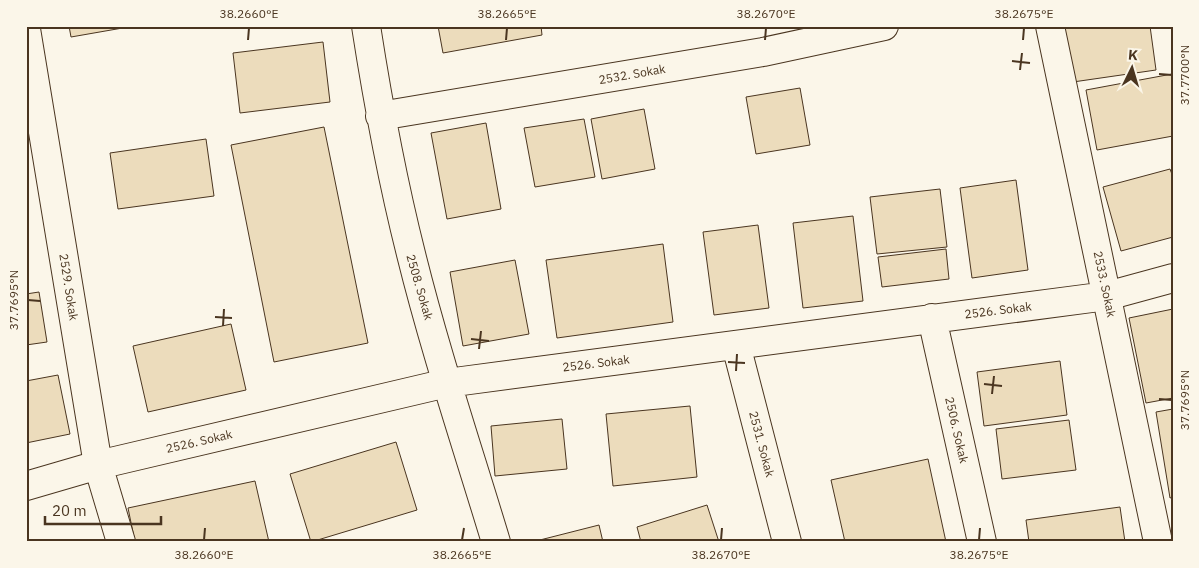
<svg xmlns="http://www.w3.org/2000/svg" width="1199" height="568" viewBox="0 0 1199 568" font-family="'IBM Plex Sans',sans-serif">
	<rect width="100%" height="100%" fill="#fbf6e9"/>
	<path fill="#ecdcbc" stroke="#4a3520" d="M69,26H134L71,37Z
		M438,26H541L542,35L443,53Z
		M1055,26H1150L1156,70L1066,83Z
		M323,42L330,102L240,113L233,53Z
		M1172,74L1173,136L1097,150L1086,90Z
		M800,88L810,145L756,154L746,97Z
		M644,109L655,169L602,179L591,119Z
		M584,119L595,177L535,187L524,128Z
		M486,123L501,209L447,219L431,133Z
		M324,127L368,343L274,362L231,145Z
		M206,139L214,196L118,209L110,153Z
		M1170,169L1173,177V237L1121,251L1103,187Z
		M1016,180L1028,270L972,278L960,188Z
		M940,189L947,247L877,254L870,197Z
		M853,216L863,301L803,308L793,223Z
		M758,225L769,308L714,315L703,232Z
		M663,244L673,322L557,338L546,260Z
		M946,249L949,279L882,287L878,257Z
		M515,260L529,334L463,346L450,272Z
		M39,292L47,342L26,345V294Z
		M1173,309V398L1146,403L1129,318Z
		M231,324L246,390L148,412L133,346Z
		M1060,361L1067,415L984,426L977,372Z
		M58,375L70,434L26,443V381Z
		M690,406L697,477L613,486L606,414Z
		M1173,409V497L1170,498L1156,412Z
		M562,419L567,469L495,476L491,426Z
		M1069,420L1076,470L1002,479L996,429Z
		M396,442L417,510L311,542L290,474Z
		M928,459L946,542H845L831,480Z
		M255,481L269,542H135L128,508Z
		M707,505L719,542H641L637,527Z
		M1120,507L1125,542H1029L1026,520Z
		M599,525L603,542H532Z"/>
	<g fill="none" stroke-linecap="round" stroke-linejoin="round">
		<defs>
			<path id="street" d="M366,26C378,103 392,179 411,254C435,351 467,446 496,542
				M1050,26L1158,542
				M26,29L98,465L121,542
				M380,116L763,52L884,26
				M932,318L982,542
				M736,345L787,542
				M26,486L98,465L447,383L1107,296L1173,278"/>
		</defs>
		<use href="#street" stroke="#4a3520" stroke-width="30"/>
		<use href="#street" stroke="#fbf6e9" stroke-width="28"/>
	</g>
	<path fill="none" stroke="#4a3520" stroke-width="2" d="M248,40L249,28M506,40L507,28M765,40L766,28M1023,40L1024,28M1012,61L1030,63M1020,70L1022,53M1159,74L1172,75M28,300L40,301M215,317L232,318M223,326L224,309M471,339L489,341M479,349L481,331M728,362L745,363M736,371L737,354M984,384L1002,386M992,394L994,376M1159,399L1172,400M204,540L205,528M462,540L464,528M721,540L722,528M979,540L980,528"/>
	<g text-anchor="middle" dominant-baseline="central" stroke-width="4" stroke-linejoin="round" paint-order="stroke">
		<g font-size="12" fill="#4a3520" stroke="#fbf6e9">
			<text transform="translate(632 74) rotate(-10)">2532. Sokak</text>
			<text transform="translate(1105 284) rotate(78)">2533. Sokak</text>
			<text transform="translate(69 287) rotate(81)">2529. Sokak</text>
			<text transform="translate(420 287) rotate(74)">2508. Sokak</text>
			<text transform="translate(998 310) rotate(-7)">2526. Sokak</text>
			<text transform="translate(596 363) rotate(-7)">2526. Sokak</text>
			<text transform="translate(957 430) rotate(77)">2506. Sokak</text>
			<text transform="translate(199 441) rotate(-13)">2526. Sokak</text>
			<text transform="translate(762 444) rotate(75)">2531. Sokak</text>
		</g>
	</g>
	<rect width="1199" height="568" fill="none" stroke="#fbf6e9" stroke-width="55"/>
	<g transform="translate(1132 68) rotate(5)" stroke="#fbf6e9" stroke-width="4" paint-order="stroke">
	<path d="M0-4L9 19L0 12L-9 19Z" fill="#4a3520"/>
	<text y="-8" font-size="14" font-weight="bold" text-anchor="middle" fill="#4a3520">K</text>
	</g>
	<path d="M45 516v8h116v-8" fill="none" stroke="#4a3520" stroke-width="2.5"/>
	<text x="52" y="516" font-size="15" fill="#4a3520" stroke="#fbf6e9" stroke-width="4" paint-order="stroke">20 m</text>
	<rect x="28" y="28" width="1144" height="512" fill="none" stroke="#4a3520" stroke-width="2"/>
	<g font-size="12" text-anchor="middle" fill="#4a3520">
		<text x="249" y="18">38.2660°E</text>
		<text x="507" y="18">38.2665°E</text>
		<text x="766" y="18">38.2670°E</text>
		<text x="1024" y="18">38.2675°E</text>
		<text transform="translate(1185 75) rotate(-90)" y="4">37.7700°N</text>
		<text transform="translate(14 300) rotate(-90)" y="4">37.7695°N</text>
		<text transform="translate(1185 400) rotate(-90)" y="4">37.7695°N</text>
		<text x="204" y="559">38.2660°E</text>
		<text x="462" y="559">38.2665°E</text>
		<text x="721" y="559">38.2670°E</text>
		<text x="979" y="559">38.2675°E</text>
	</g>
</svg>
